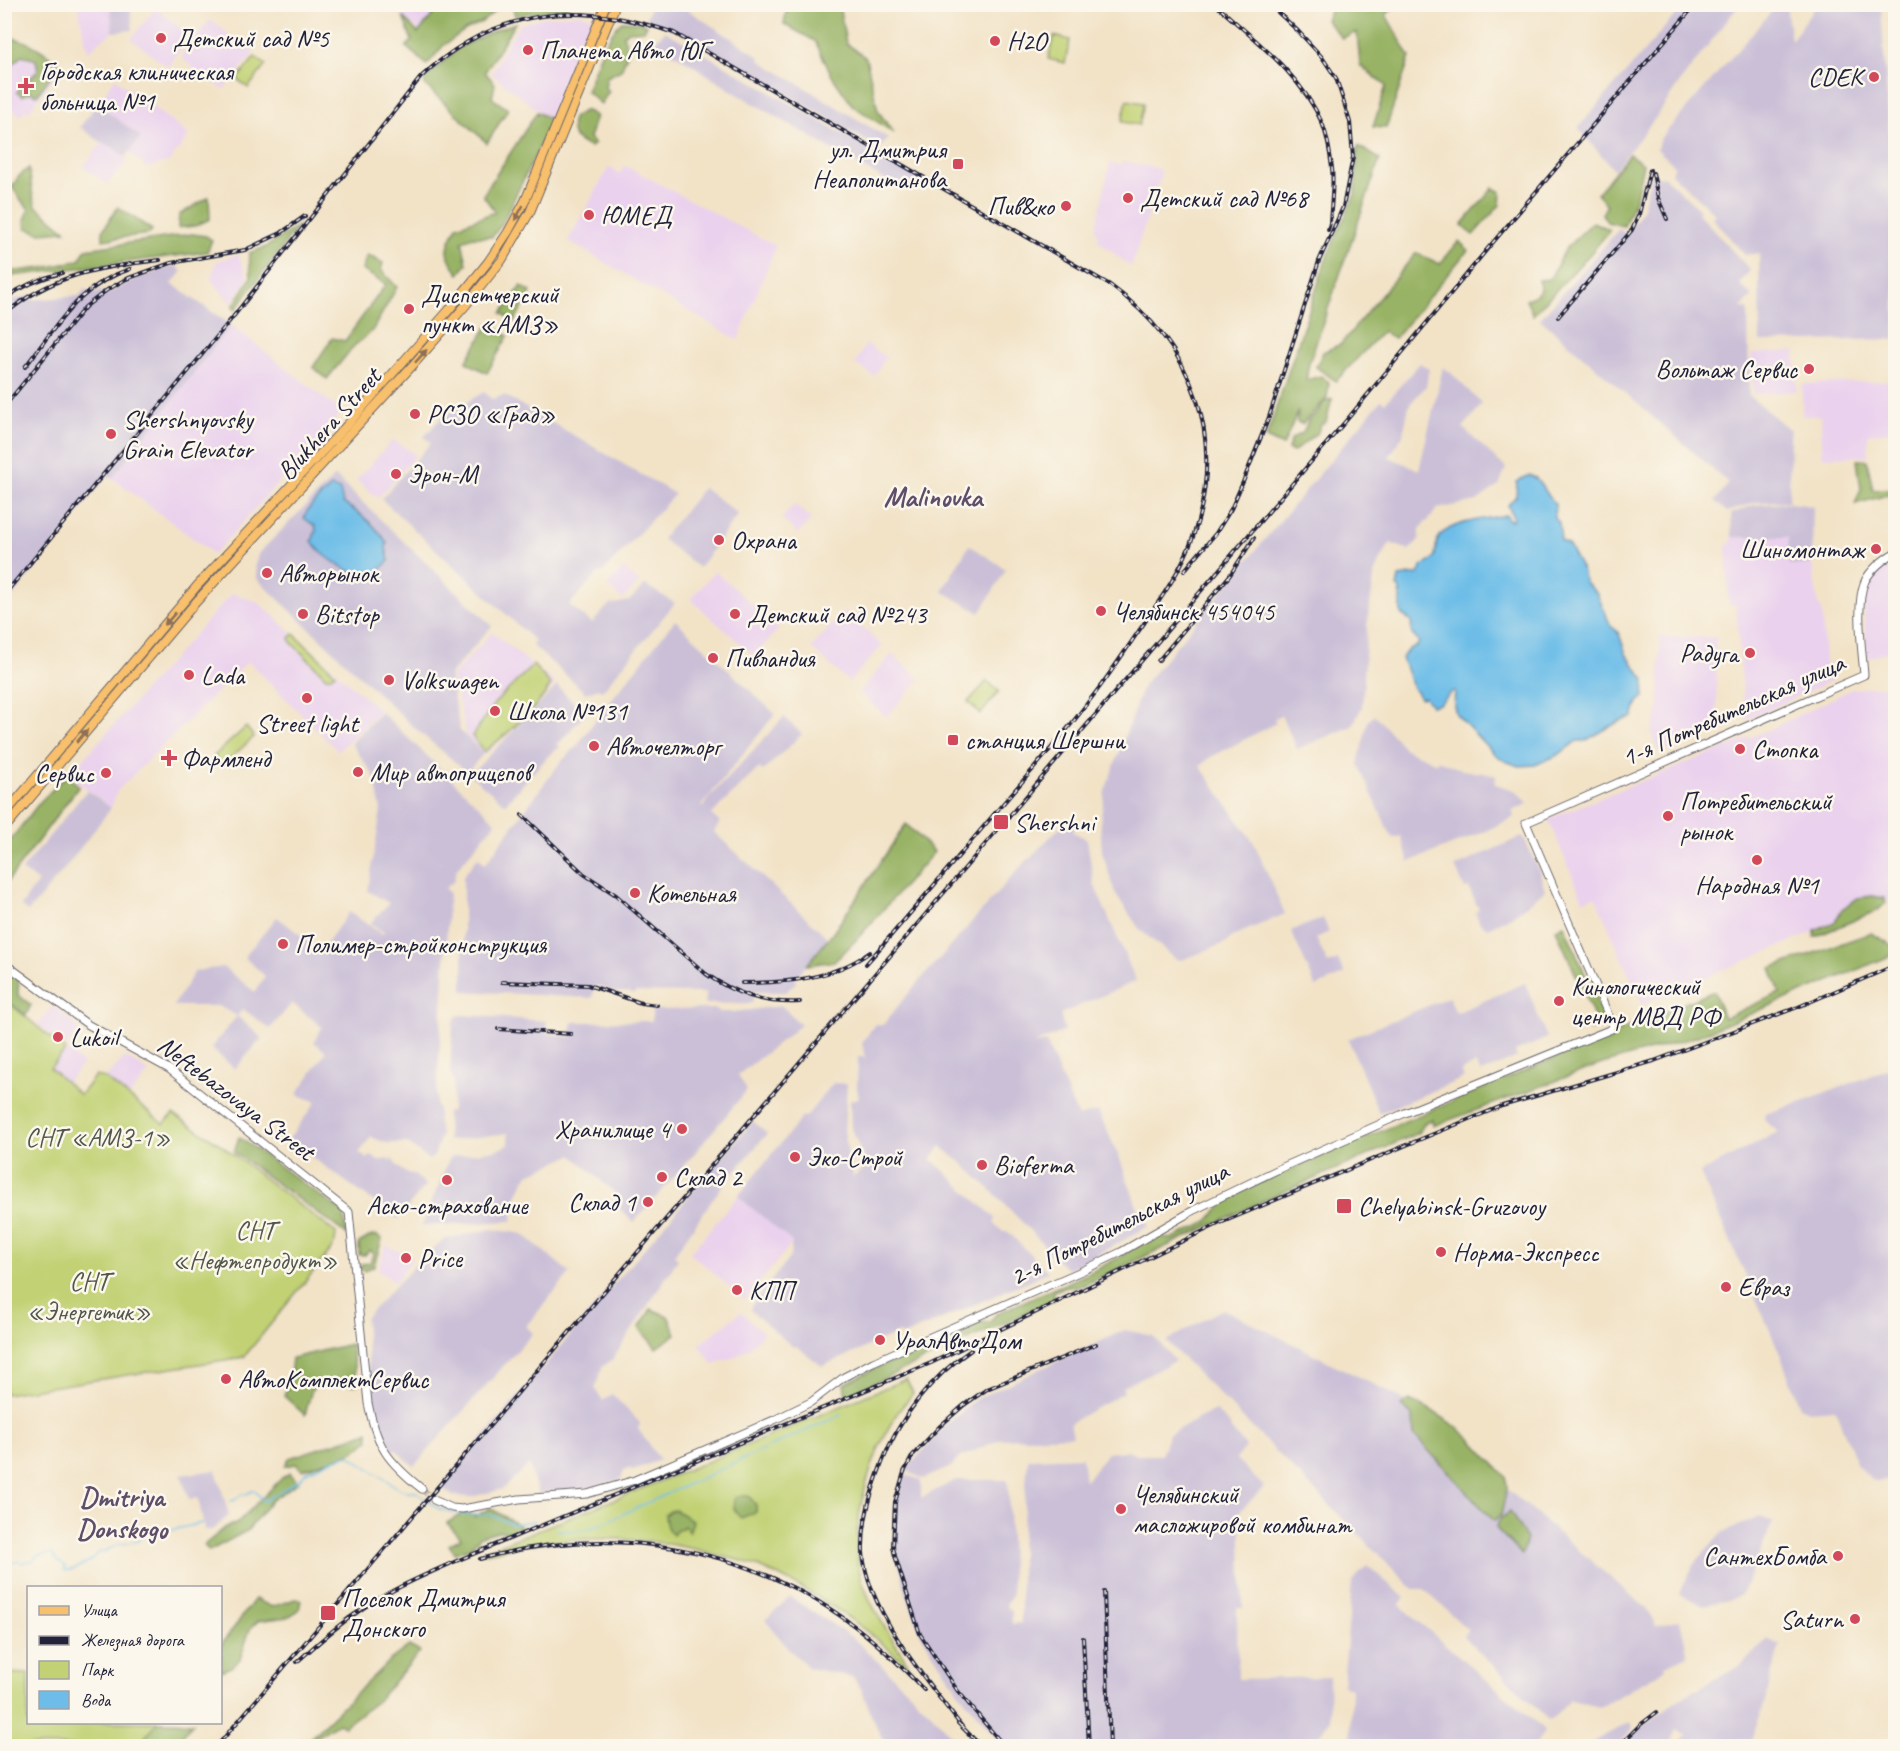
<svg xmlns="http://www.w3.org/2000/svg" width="1900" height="1751" viewBox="0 0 1900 1751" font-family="Caveat,sans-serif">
	<rect width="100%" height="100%" fill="#fbf7ec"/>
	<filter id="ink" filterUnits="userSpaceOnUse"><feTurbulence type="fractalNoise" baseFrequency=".0167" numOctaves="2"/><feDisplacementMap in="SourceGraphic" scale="12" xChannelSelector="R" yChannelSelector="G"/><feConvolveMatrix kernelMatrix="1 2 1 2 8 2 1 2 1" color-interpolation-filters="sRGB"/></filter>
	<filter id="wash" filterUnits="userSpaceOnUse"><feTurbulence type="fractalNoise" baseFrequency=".008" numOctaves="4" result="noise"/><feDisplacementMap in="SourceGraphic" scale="24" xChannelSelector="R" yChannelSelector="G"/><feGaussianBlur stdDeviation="1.35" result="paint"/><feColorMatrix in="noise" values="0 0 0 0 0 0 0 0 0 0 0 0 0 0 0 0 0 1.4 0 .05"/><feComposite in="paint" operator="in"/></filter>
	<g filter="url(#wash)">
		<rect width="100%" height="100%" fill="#f2e3c7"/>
		<path fill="#ead1ed" d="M78,5H110L113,32L100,41L89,51L85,43Z
			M401,5H446L425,35L396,11Z
			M155,8L190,36L168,67L131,39Z
			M581,14L595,18L553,122L492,74L501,54L520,24L543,17Z
			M210,20L254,53L224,89L216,85L182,59L183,53Z
			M4,44L38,51L60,68L29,111L26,109L21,116L5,104Z
			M115,78L189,135L170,161L147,168L129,152L141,137L97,104Z
			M102,143L111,146L128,160L107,184L83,167Z
			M1123,161L1160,169V173H1162L1131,267L1097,240L1099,234L1095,231L1110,163L1121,165Z
			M624,165L776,246L738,340L568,241L609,167L620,174Z
			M238,254L248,278L231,304L211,279L216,262Z
			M231,325L342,412L214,554L112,478Z
			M866,344L886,357L874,376L855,364Z
			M1795,351L1797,391L1753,394L1751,354Z
			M1889,381L1891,431L1868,434V456L1822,457L1821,416H1802V384Z
			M393,440L416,455L378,498L356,480Z
			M794,504L811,519L798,534L782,519Z
			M1788,536L1789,566L1812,564L1818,605L1822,609L1825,661L1833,680L1747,720L1744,710L1736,604L1729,605L1726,545L1732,542V537Z
			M1895,558V650L1867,658L1863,596L1870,579L1887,561Z
			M624,568L639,582L623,600L607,586Z
			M715,571L779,629L754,656L690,599Z
			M232,593L258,602L380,711L338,751L248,661L118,790L111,808L69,775Z
			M845,611L882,646L849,682L811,648Z
			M492,632L556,684L486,754L467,737L452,676Z
			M1660,637H1716L1717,715L1722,716V727L1660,753L1651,733L1659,709Z
			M892,654L920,679L886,717L859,692Z
			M1895,685V898L1642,1004L1595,896L1583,901L1548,819L1766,731L1852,689Z
			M53,1006L80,1029L65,1047L38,1024Z
			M66,1050L83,1064L66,1083L50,1068Z
			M125,1057L149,1072L129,1096L105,1078Z
			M738,1196L793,1242L745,1300L690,1253Z
			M386,1245L413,1258L401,1273L402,1275L394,1282L378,1270Z
			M741,1312L763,1332L762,1335L748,1349L735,1357L713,1364L699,1345Z"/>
		<path fill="#cabfd7" d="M110,5H130L133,30L113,32Z
			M652,5H680L760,57L759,60L888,138L880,149L683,33L682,34L646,18Z
			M1684,5H1739L1680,82L1657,116L1614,170L1578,128Z
			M1777,5H1786L1791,41L1816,6L1813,7V5L1880,4L1881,8L1895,222V339L1760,342L1759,253L1745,255L1712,218L1715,214L1671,173L1675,166L1657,149L1659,140Z
			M665,31L922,180L917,190L895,186L734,92L680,57L654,45L656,40Z
			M97,104L141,137L125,157L111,146L102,143L80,127Z
			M1651,175L1665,177L1700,210L1698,213L1750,270L1740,284L1752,296L1741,308L1748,309L1749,396L1790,430L1789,501L1755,502L1727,512L1715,501L1729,483L1540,319L1619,229L1627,235L1642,211Z
			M175,265L182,271L172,284L231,325L112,478L106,477L5,607V298L7,301L29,296L32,300L79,296L85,289L90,293L101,291L106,294L139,277Z
			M1420,363L1429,369L1426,386L1409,405L1403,435L1389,457L1419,470L1443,367L1451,373L1482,404L1463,428L1506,468L1499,485L1477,501L1437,509L1428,521L1424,523L1420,530L1419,540L1409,550L1390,543L1375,571L1367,626L1362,707L1352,726L1297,749L1281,715L1274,719L1276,723L1209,758L1200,766L1254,843L1285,914L1233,936L1227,942L1182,960L1176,959L1140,930L1115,893L1102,851L1100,823L1105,791L1143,686L1381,400L1385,403Z
			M484,392L492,399L504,395L675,494L603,572L598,573L569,605L592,623L609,605L629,601L645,585L675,603L602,691L598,688L586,693L532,645L535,641L381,499L431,443L424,437L442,417Z
			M335,476L492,626L449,675L460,731L484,753L467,772L417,730L257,579L255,565L258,554Z
			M703,488L738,514L699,568L662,539Z
			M1790,503L1813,506L1812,564L1789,566L1788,537H1732L1731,514L1754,505Z
			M969,545L1006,569L980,613L942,591Z
			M675,620L775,714L701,806L703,807L707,800L784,717L802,734L763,771L759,768L711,815L720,822L714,832L829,939L795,978L796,982L786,992H753V1003L705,1004V993L636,992V994H630V992H614L595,985L592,998L463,991V876L478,857L485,864L559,764L577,746L597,718Z
			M557,686L585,714L558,744L556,743L560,747L550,754L505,804L470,775Z
			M381,712L496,822L456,870L453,882L445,888L449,893L436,1107L438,1108V1122L441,1135L434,1156L429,1160L407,1143H386L371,1137L359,1153L368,1159L371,1155L378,1161L387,1159L390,1161L392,1159L399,1168L406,1173L413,1174L426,1185L398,1219L288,1140L316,1102L297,1094L326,1052L314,1042L322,1027L292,1003L270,1029L243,1009L237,1016L262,1038L235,1069L211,1048L237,1016L218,1006H173L195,971L223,967L255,992L265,976L244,957L277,917L321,951L349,912L382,934L384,932L370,924L389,903L368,891L381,810L374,776L351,743Z
			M1375,715L1405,749L1437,763L1438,760L1462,770L1496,775L1495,784L1514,790L1529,803L1512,811L1515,817L1481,833L1409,862L1401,836L1392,838L1358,764L1368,721Z
			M87,790L111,808L66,867L28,912L21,906L38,882L22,870Z
			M1067,820L1076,826L1073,832L1087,839L1094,884L1136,981L1060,1014L1065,1031L1033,1044L1046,1042L1078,1117L1098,1111L1119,1157L1137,1206L1149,1226L1070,1269H1067L1047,1252L1045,1246L993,1192L961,1162L939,1145L940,1147L931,1159L995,1218L994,1223L1003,1232L1007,1231L1048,1272L903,1336L899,1333L872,1344L863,1349L822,1366L796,1346L793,1347L750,1310L752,1305L790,1257L792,1242L738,1196L803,1116L806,1117L833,1083L847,1084L844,1131L848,1155L853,1172L852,1178L868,1165L865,1161L851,1128L850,1100L859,1098L857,1088L858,1057L864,1056L866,1062L862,1043L875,1024L883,1025L902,1001L1015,873Z
			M1523,836L1539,870L1545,890L1515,914L1488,928L1480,923L1475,912L1479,910L1469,888L1465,889L1455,867Z
			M1323,918L1329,932L1316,938L1328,964L1338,960L1345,974L1316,987L1291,931Z
			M1525,983L1547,1038L1515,1052L1517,1057L1481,1073L1476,1064L1469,1067L1461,1071L1464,1078L1379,1113L1348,1039L1449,997L1456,1013Z
			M782,1006L801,1025L738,1075L747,1090L683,1167L634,1222L616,1206L621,1198L572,1155L529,1174L522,1185L517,1196L512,1221L422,1226L450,1157L495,1150L509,1145L508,1133L448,1141L447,1112H451L452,1109L454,1080L450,1071L453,1023L457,1016L463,1015L546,1021L547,1033L571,1037L572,1022L652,1021V1010L717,1009L719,1012H733Z
			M1895,1066L1896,1479L1879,1481L1871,1480L1857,1465L1835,1409L1808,1411L1800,1407L1778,1349L1700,1173L1778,1132L1764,1119L1765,1114L1808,1100Z
			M753,1121L767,1134L722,1186L674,1255L678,1259L613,1359L602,1367L595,1388L603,1401L612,1394L640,1423L638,1429L660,1460L632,1470L630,1468L624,1470L621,1479L586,1489L566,1492L538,1493L529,1465L503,1489L471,1497L453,1496L441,1487Z
			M492,1229L523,1234L570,1273L526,1326L533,1333L414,1466L395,1449L392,1452L385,1445L372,1410L365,1318L420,1260L445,1239Z
			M1223,1309L1401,1398L1647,1609L1656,1626L1680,1620L1688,1655L1665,1666L1666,1668L1658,1674L1600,1707L1569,1700L1550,1721L1463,1636L1468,1630L1424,1589H1413L1166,1341Z
			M1125,1330L1153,1336L1175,1361L1122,1387L1124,1392L1070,1423L1073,1436L1000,1439L959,1458L951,1467L923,1479L906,1470L941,1430L976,1399Z
			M1215,1410L1231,1426L1230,1428L1246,1447L1236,1459L1264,1487L1240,1511L1243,1608H1237L1238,1679L1329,1677L1330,1720L1316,1740L1292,1741V1746H1003L957,1690L920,1633L906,1593L895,1548V1505L905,1475L921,1480V1498L956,1480H1008L1012,1595L1006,1603L1007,1608L1012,1610V1624L1021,1623V1546L1028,1459L1082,1457L1085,1482L1107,1453L1127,1451L1137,1455H1161L1169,1434Z
			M216,1470L229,1515L213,1530H205L198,1498L189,1499L181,1475Z
			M1760,1517L1773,1522L1741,1595L1729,1600L1704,1605L1679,1594L1694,1564L1723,1532Z
			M1367,1565L1405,1598L1399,1605L1545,1730L1535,1746H1350L1352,1688L1343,1686L1352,1582Z
			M790,1597L853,1638L929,1711L961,1746H887L875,1725L862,1690L853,1677L809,1668L788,1648L765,1620Z
			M1767,1639L1780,1645L1764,1705L1749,1746H1679L1686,1734L1677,1730L1669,1746H1621L1643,1725L1684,1696L1742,1665Z
			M1630,1723L1633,1729L1618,1746H1589L1603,1736Z"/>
		<path fill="#c1d173" stroke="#727a57" stroke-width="1.5" d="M1054,36L1070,40L1065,63L1048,59Z
			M255,57L266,65L248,88L237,79Z
			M1127,100L1144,103L1139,125L1122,122Z
			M294,634L335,673L330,677H326L291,642L290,638Z
			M533,665L551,685C535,711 508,733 484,752L472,736L494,704Z
			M987,681L999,691L981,714L968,702Z
			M246,727L254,737L223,765L214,756Z
			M4,999L66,1050L50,1068L80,1095L95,1076L105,1078L164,1124L173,1114L217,1142L336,1233L335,1242L330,1251L244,1357L5,1394Z
			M906,1379L913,1393C907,1401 901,1408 896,1415C872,1453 851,1519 858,1564C864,1601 893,1639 912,1670C865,1626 816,1591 757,1566C746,1561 733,1559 721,1556C642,1533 566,1534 486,1553L485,1551L668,1478Z
			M4,1673L28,1674V1722H183L164,1746H5Z"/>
		<path fill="#98b365" stroke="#5d6a50" stroke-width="1.5" d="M1333,4L1397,5L1386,15L1410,57L1386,128L1373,127L1386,86L1360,65L1357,32L1342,38L1326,20Z
			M441,5H502L482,22L465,30L443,46L427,65L406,47L412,41L403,17L418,33Z
			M512,5V4L569,5L568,7L515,16Z
			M787,5H839L846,43L866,58L878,111L894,133L852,105L832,76L815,41L784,24Z
			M622,21L641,22L647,25L644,30L629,31L623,35C630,52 628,54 621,70L607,77L605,87L609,91L601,104L586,91C596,68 603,39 622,21Z
			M515,23L485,72L495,84L492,98L508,109L487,143L425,85L424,79L460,47L493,31Z
			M5,36C28,40 42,50 60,64L37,95L31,92L22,96L17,92L22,85L38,71L36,60L22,55L6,72H5Z
			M585,110L596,116L589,138L595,144L590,147C575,141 568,134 573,118Z
			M537,112L552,120L502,224L492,237H473L462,241L467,264L459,274C443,253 446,249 457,226L495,212L483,195Z
			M1358,146L1380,159L1309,363L1306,380L1321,376L1329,382L1327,398L1302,424L1297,422L1298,411L1283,446L1266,438L1328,254L1355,194Z
			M1629,154L1643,164L1636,197L1624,226L1607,222L1602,214L1607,205L1597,194Z
			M29,168L33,197L36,206L66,231L40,233L26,228L25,220L29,209L21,200L12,187L19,176Z
			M1493,188L1501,192L1500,205L1473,235L1462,225Z
			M209,197L210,219L195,226L178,228L179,215Z
			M118,207L152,230L149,234L103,240V230Z
			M1593,222L1610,230L1591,253L1533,315L1526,299L1534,296L1541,290L1538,280L1550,279L1566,248Z
			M299,225L235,310L233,306L251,278L249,253L266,247Z
			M192,234L206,236L212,240L207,252L5,277V271C31,271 54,267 79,260L86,249Z
			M1459,241L1468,250L1394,339L1383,331L1336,381L1316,367L1323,352L1341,344L1416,253L1440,264Z
			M367,255L383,263L381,270L397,287L372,331L353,347L327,379L313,367L332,338L345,341L386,284L362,270Z
			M521,286L531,292L514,322L502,313Z
			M489,324L508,336L487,373L466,362Z
			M1332,399L1326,422L1320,426L1318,432L1293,452L1288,449L1292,438L1303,433L1308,421L1317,412L1324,402Z
			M1857,460H1867L1873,490L1895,488V499L1887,495L1855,504L1861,489Z
			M67,775L79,786L5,885V847L40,802Z
			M906,824L934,852L858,938L835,961L807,965L833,933Z
			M1872,896L1884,898L1886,903L1878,910L1815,937V930L1835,922L1842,909L1858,898Z
			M1564,925L1602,1013L1600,1025L1590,1030L1588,1024L1595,1019L1556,929Z
			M1871,933L1892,945L1895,943V954L1695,1037L1602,1064L1433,1126L1432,1120L1425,1122L1419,1133L1265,1200L1084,1285L1063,1288L1054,1291V1300L846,1396L844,1384L882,1365L893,1362L915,1349L932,1347L950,1334L965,1333L978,1322H990L996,1314C1020,1303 1045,1292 1069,1282C1099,1270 1128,1252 1156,1235L1171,1239L1206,1223L1222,1205L1246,1188L1714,991L1724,1018L1780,993L1771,968Z
			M4,967L19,977L18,995L31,1005L26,1015L5,999Z
			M239,1137L344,1213L346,1234L234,1152Z
			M376,1235L382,1239L374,1266L364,1271L360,1269L361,1264L370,1263L373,1254L370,1250L365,1255H359V1243L369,1237Z
			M651,1309L668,1316L676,1334L656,1348L639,1328Z
			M351,1344L357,1385L323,1384L312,1389L305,1415L284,1396L290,1377L292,1358Z
			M1409,1400L1429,1409L1450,1422L1471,1439L1506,1477L1507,1489L1501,1515L1494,1521L1414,1435L1413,1416L1401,1406Z
			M368,1432L369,1440L352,1453L302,1470L296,1464L285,1466L289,1458Z
			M290,1473L298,1482L271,1501L247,1531L209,1551L204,1545L226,1527L236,1524L283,1477Z
			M742,1495H748L756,1505V1512L741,1518C734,1512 732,1505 735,1497Z
			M490,1508L521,1527L512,1532L498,1531L481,1536L470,1548L455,1553L449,1545L461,1538L447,1523L465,1512L475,1517Z
			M675,1510L693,1521L689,1532L685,1526L676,1531L673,1535C666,1529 666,1524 665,1515L670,1511Z
			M1510,1512L1527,1539L1522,1555L1496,1528L1500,1519Z
			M255,1599L272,1607L295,1599L301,1600L299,1610L288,1617L258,1621L250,1629L240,1659L231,1667L221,1671V1645Z
			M409,1646L420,1652L376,1702L344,1726L338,1723L302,1746L390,1660Z
			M157,1723V1722L193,1723L173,1746H137Z"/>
		<path fill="#6dbde8" stroke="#487092" stroke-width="1.5" d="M1529,475L1536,478L1555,504L1554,517L1559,523L1561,541L1569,546L1582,570L1585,582L1597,594L1610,624L1619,634L1626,654L1645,680L1644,697L1638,702L1633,717L1618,722L1585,741H1577L1558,755L1535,765L1519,766L1505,761L1493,753L1456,714L1454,706L1455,691H1453L1439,704L1431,706L1425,697L1420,698L1413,688L1402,658C1406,651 1409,648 1417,646L1419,642C1407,629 1413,636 1411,621L1401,614L1400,589L1397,587L1399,577L1418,574C1418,573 1422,567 1422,566C1426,563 1431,562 1434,558C1437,552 1434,544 1440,536C1450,522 1489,518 1506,515L1508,519L1512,520L1513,517L1508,505L1516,496L1517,482Z
			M331,487L340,490L343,503C360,513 376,525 387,543L386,548L389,561C383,566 377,574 370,575C353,578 320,555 312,541L316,530L315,526L304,518C307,507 322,495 331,487Z"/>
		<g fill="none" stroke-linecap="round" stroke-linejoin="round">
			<path stroke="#6dbde8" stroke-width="1.5" d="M231,1501L235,1500L242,1494L245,1495L254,1490L264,1501L299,1480L306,1472L330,1461L349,1455L398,1488L408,1492H416L439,1509L465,1515H491L512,1524L535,1521
				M556,1530L580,1531L601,1524L842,1414
				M4,1565L18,1561L21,1563L28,1561H33L37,1556L52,1553L56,1560L65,1566L64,1571C79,1570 91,1561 100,1551L103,1552L117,1545L138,1541L142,1537L202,1523"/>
		</g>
	</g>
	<g filter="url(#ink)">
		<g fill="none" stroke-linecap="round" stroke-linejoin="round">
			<path stroke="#c8bcab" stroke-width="7" stroke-dasharray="7 3.5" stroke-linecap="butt" d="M422,1489L434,1500"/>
			<defs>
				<path id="minor" d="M4,963L87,1024L169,1069L349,1212L368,1403C377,1447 387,1461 422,1489
					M434,1500L452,1508L462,1509L519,1499L587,1494L635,1480L774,1420L811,1402L844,1377L873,1362L1086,1269L1121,1252L1194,1210L1283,1167L1405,1113L1614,1028L1526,823L1864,675C1862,650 1855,603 1865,581C1871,569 1884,559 1896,552"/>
				<path id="major" d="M1895,4L1896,6
					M4,815L197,586L347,425L449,310L488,262L508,232L525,201L606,4
					M4,829L196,602L412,366L466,305L502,260L530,212L616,4"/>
			</defs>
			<use href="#minor" stroke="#6b666c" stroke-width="9"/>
			<use href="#major" stroke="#6b666c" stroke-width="10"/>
			<use href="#minor" stroke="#fff" stroke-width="7"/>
			<use href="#major" stroke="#f8bf6c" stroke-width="8"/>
			<defs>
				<path id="rail" d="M1215,4C1253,39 1301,74 1322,123C1328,137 1330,153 1332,168C1334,186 1331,205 1330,223L1328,230
					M1653,173L1658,198L1667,219
					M4,299C22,286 41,278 62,273
					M4,315C51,274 101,267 160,260
					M1558,317L1632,230L1639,214L1650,170
					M25,367C57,326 78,286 130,269
					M4,407L85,307L107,290L126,279L171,263L245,250L281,233L305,216
					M1184,571L1216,533L1231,509L1243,482L1269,417L1319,261L1343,207L1353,157L1350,122L1336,78L1322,57L1298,31L1269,4
					M4,595L233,317L421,77C495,7 580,0 674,33L1110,285C1194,346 1227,437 1193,537C1181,572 1157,604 1136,635C1121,657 1106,680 1089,701C1062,738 1031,771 1001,806C956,859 912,912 866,964
					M1158,661L1230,575L1254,538
					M522,815L584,874L616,895L706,974C735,994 764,1004 800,1002
					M502,982L588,985L641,1003L657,1005
					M742,983C787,983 833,979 870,952
					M498,1029L571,1034
					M480,1559C610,1523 744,1544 853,1625C879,1644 902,1667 924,1690
					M1104,1592L1110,1746
					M1083,1638L1089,1746
					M297,1662C316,1645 334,1628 355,1614C385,1592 420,1577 454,1562L931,1363L1218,1224L1421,1139L1502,1106L1654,1061L1798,1007L1896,965
					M958,1723L981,1746
					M964,1729C930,1686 865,1607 863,1552C862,1521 871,1492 882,1463C899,1418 931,1377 971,1350
					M217,1746L1350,416L1489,247L1696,4
					M1004,1746L957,1690L920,1634L895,1556L893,1547L895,1502L904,1472L913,1455L939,1427L964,1405L987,1389L1096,1344
					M1619,1746L1640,1725L1657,1712"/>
			</defs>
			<use href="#rail" stroke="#22223b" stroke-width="4"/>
			<use href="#rail" stroke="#fbf7ec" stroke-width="1.5" stroke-dasharray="4.5" stroke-linecap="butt"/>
		</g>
		<defs><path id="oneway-solid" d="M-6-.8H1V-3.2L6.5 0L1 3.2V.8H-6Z" transform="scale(1.5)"/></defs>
		<g fill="#8d7054">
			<use href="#oneway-solid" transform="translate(519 213) rotate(119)"/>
			<use href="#oneway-solid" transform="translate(421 356) rotate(-48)"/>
			<use href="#oneway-solid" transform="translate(170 619) rotate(131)"/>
			<use href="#oneway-solid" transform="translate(82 736) rotate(-50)"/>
		</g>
	</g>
	<g fill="#d1495b" stroke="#fbf7ec" stroke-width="2">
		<circle cx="161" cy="38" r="6"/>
		<circle cx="995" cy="41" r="6"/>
		<circle cx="528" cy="50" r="6"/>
		<circle cx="1874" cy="77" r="6"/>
		<path d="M23 77h6v6h6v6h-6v6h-6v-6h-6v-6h6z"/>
		<rect x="952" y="158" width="12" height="12" rx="3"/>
		<circle cx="1128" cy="198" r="6"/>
		<circle cx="1066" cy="206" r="6"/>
		<circle cx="589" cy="215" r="6"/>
		<circle cx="409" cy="309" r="6"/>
		<circle cx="1809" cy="369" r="6"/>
		<circle cx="415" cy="414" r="6"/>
		<circle cx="111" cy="434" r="6"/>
		<circle cx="396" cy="474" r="6"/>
		<circle cx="719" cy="540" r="6"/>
		<circle cx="1876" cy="549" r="6"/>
		<circle cx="267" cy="573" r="6"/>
		<circle cx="1101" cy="611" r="6"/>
		<circle cx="303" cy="614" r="6"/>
		<circle cx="735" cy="614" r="6"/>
		<circle cx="1750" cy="653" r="6"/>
		<circle cx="713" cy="658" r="6"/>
		<circle cx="189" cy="675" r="6"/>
		<circle cx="389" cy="680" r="6"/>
		<circle cx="307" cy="698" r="6"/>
		<circle cx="495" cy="711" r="6"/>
		<rect x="947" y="734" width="12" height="12" rx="3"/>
		<circle cx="594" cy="746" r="6"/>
		<circle cx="1740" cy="749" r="6"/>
		<path d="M166 749h6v6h6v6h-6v6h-6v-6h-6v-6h6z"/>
		<circle cx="358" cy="772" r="6"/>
		<circle cx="106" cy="773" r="6"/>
		<circle cx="1668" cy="816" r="6"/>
		<rect x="993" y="814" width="16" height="16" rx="3"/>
		<circle cx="1757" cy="860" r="6"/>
		<circle cx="635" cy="893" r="6"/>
		<circle cx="283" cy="944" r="6"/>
		<circle cx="1559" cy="1001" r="6"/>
		<circle cx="58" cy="1037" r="6"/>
		<circle cx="682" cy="1129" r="6"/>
		<circle cx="795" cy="1157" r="6"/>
		<circle cx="982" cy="1165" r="6"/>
		<circle cx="662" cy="1177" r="6"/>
		<circle cx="447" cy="1180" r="6"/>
		<circle cx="648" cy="1202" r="6"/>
		<rect x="1336" y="1198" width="16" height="16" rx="3"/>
		<circle cx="1441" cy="1252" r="6"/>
		<circle cx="406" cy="1258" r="6"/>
		<circle cx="1726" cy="1287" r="6"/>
		<circle cx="737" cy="1290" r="6"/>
		<circle cx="880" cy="1340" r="6"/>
		<circle cx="226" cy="1379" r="6"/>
		<circle cx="1121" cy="1509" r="6"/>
		<circle cx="1838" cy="1556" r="6"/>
		<rect x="320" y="1605" width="16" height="16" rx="3"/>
		<circle cx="1855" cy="1619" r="6"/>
	</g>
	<g text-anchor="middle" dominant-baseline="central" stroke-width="5" stroke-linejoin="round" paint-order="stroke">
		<g font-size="26" fill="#22223b" stroke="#fbf7ec" text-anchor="start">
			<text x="173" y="38">Детский сад №5</text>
			<text x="1007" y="41">H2O</text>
			<text x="540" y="50">Планета Авто ЮГ</text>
			<text x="40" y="71">Городская клиническая<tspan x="40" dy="30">больница №1</tspan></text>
			<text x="1862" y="77" text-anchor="end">CDEK</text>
			<text x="946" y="149" text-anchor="end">ул. Дмитрия<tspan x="946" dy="30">Неаполитанова</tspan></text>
			<text x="1140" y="198">Детский сад №68</text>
			<text x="1054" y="206" text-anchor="end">Пив&amp;ко</text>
			<text x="601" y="215">ЮМЕД</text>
			<text x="421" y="294">Диспетчерский<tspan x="421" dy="30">пункт «АМЗ»</tspan></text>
			<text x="1797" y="369" text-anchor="end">Вольтаж Сервис</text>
			<text x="427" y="414">РСЗО «Град»</text>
			<text x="123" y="419">Shershnyovsky<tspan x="123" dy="30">Grain Elevator</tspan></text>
			<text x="408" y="474">Эрон-М</text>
			<text x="731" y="540">Охрана</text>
			<text x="1864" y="549" text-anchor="end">Шиномонтаж</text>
			<text x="279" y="573">Авторынок</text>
			<text x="1113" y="611">Челябинск 454045</text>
			<text x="315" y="614">Bitstop</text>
			<text x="747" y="614">Детский сад №243</text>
			<text x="1738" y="653" text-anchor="end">Радуга</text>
			<text x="725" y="658">Пивландия</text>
			<text x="201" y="675">Lada</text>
			<text x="401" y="680">Volkswagen</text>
			<text x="507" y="711">Школа №131</text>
			<text x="307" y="723" text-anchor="middle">Street light</text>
			<text x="965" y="740">станция Шершни</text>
			<text x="606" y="746">Авточелторг</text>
			<text x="1752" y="749">Стопка</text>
			<text x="181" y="758">Фармленд</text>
			<text x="370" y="772">Мир автоприцепов</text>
			<text x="94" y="773" text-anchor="end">Сервис</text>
			<text x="1680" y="801">Потребительский<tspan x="1680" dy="30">рынок</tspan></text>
			<text x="1014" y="822">Shershni</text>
			<text x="1757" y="885" text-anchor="middle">Народная №1</text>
			<text x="647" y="893">Котельная</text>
			<text x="295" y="944">Полимер-стройконструкция</text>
			<text x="1571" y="986">Кинологический<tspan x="1571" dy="30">центр МВД РФ</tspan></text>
			<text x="70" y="1037">Lukoil</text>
			<text x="670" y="1129" text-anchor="end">Хранилище 4</text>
			<text x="807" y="1157">Эко-Строй</text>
			<text x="994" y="1165">Bioferma</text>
			<text x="674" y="1177">Склад 2</text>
			<text x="636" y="1202" text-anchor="end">Склад 1</text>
			<text x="447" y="1205" text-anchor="middle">Аско-страхование</text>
			<text x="1358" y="1206">Chelyabinsk-Gruzovoy</text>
			<text x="1453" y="1252">Норма-Экспресс</text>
			<text x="418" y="1258">Price</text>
			<text x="1738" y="1287">Евраз</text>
			<text x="749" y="1290">КПП</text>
			<text x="892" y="1340">УралАвтоДом</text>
			<text x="238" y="1379">АвтоКомплектСервис</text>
			<text x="1133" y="1494">Челябинский<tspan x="1133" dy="30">масложировой комбинат</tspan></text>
			<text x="1826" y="1556" text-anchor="end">СантехБомба</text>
			<text x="342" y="1598">Поселок Дмитрия<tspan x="342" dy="30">Донского</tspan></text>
			<text x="1843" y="1619" text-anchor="end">Saturn</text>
		</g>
		<g font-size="26" fill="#22223b" stroke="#fbf7ec">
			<text transform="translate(329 424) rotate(-48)">Blukhera Street</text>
			<text transform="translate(1733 710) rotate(-24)">1-я Потребительская улица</text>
			<text transform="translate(236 1098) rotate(37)">Neftebazovaya Street</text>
			<text transform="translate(1119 1224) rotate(-27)">2-я Потребительская улица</text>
		</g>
		<g font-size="26" fill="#52574c" stroke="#fbf7ec">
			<text x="98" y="1137">СНТ «АМЗ-1»</text>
			<text x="255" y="1230">СНТ<tspan x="255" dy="30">«Нефтепродукт»</tspan></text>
			<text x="89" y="1281">СНТ<tspan x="89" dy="30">«Энергетик»</tspan></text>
		</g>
		<g font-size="28" font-weight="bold" fill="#5e4e69" stroke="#fbf7ec">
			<text x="933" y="496">Malinovka</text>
			<text x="122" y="1496">Dmitriya<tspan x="122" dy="32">Donskogo</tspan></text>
		</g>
	</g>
	<rect width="1900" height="1751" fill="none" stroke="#fbf7ec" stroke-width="24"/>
	<rect x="27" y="1586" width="195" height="138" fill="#fbf7ec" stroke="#a4a2a5" stroke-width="1.5"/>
	<rect x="39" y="1606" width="30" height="9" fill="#f8bf6c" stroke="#a4a2a5" stroke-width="1.5"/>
	<text x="81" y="1616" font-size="18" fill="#22223b">Улица</text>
	<rect x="39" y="1636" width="30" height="9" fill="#22223b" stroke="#a4a2a5" stroke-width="1.5"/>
	<text x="81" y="1646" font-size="18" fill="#22223b">Железная дорога</text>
	<rect x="39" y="1661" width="30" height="18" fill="#c1d173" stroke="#a4a2a5" stroke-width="1.5"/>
	<text x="81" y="1676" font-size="18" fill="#22223b">Парк</text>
	<rect x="39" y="1691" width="30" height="18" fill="#6dbde8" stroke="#a4a2a5" stroke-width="1.5"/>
	<text x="81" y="1706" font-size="18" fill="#22223b">Вода</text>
</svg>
